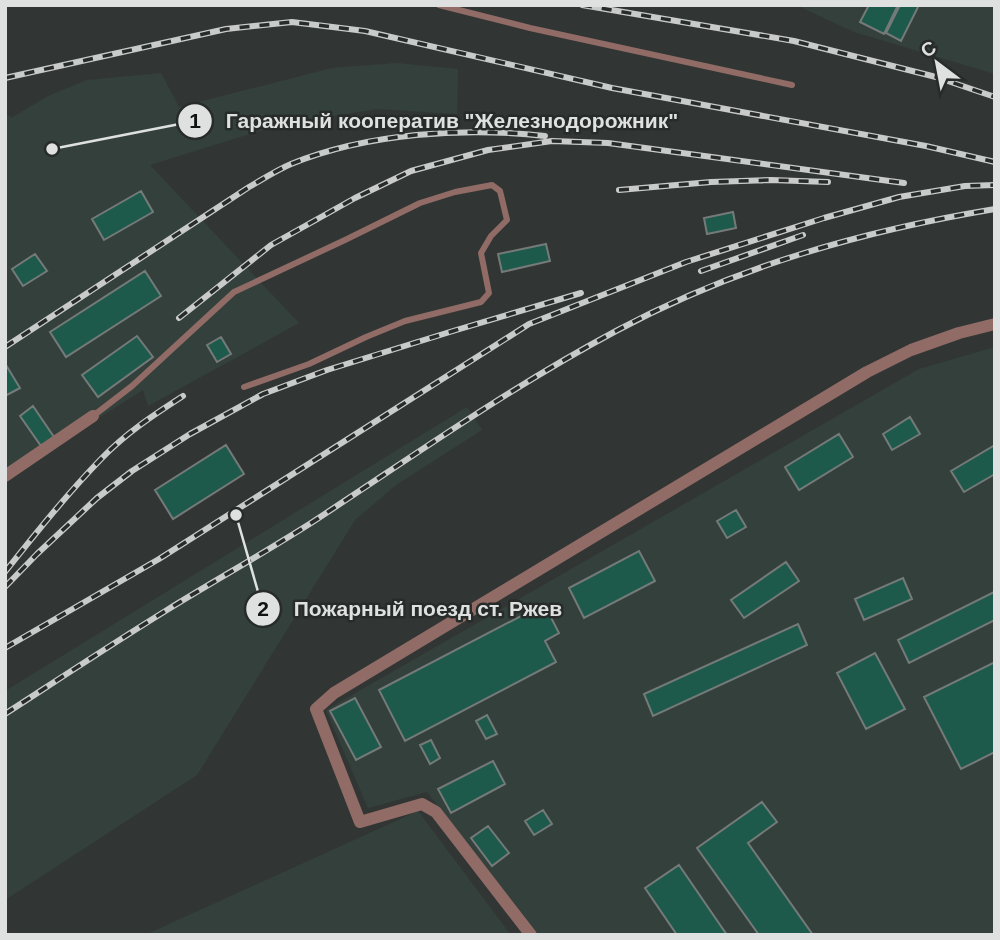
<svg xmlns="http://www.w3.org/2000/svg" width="1000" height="940" viewBox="0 0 1000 940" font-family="Arial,sans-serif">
	<rect width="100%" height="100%" fill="#313634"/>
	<path fill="#34403c" d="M796,5H995V74L854,32Z
		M397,63L458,69L457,114L377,109L282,124L150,165L299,323L148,406L143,390L5,477V112L11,118L50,95L87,80L161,73L179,107L332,68Z
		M995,347V825L993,827L995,828V935H539L427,792L368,808L326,710L919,369Z
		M467,407L482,430L396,485L355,520L197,775L5,900V691Z
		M418,811L511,935H145Z"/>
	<path fill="#1e5a4c" stroke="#757a79" stroke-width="2" d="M869,5H898L884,34L860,22Z
		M900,5H919L901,41L886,33Z
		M141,191L153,212L104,240L92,219Z
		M733,212L736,228L707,234L704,218Z
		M546,244L550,261L502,272L498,254Z
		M35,254L47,271L23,286L12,269Z
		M145,271L161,296L66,357L50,332Z
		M137,336L153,357L98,397L82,375Z
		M221,337L231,354L217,362L207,345Z
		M6,365L20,388L5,396V366Z
		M33,406L54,437L41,446L20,416Z
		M910,417L920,434L892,450L883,434Z
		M839,434L853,457L799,490L785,467Z
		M226,445L244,474L173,519L155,490Z
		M995,445V474L964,492L951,471Z
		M736,510L746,527L727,538L717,521Z
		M639,551L655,581L584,618L569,588Z
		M786,562L799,581L744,618L731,600Z
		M903,578L912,599L864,620L855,599Z
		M994,592L995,620L909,663L898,640Z
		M544,604L559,633L545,641L556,662L405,741L379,690Z
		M798,624L807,645L653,716L644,694Z
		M875,653L905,709L866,729L837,673Z
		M995,662V752L961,769L924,697Z
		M355,698L381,747L356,760L330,711Z
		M487,715L497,734L486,739L476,721Z
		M431,740L440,758L430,764L420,745Z
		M493,761L505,784L451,813L438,789Z
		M762,802L777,822L748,843L813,935H759L697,848Z
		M543,810L552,824L534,835L525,821Z
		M488,826L509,853L492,866L471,838Z
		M679,865L727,935H677L645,888Z"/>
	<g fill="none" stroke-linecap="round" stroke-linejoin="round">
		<path stroke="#916b66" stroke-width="6" d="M439,5L530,28L792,85
			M93,416L132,386L234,292L345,240L420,203L455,192L492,185L500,191L507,220L491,236L481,253L489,293L481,302L405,321L366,337L309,364L244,387"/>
		<path stroke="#916b66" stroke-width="12" d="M5,476L93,416
			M531,935L436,812L422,804L360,822L316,709L334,693L867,372L911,350L959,333L995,324"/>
		<defs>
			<path id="rail" d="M582,5L794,41L936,77L995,97
				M5,78L226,29L292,22L365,31L612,88L926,146L995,162
				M619,190L711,182L771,180L828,182
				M701,271L803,235
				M179,318L271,245L355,198L411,171L488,150L552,141L608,143L904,183
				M5,347L249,187C263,179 277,170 291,164C367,133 464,127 545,136
				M5,572C36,533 67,494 102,458C126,433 155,414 183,396
				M5,587L37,554L97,498L132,471L190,434L263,394L327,370L453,331L581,293
				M5,648L159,559L529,324L686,262L824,218L899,197L965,186L995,185
				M5,714C59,679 112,644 167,610C214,581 264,553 311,523C412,457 509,388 616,331C735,267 862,231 995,209"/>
		</defs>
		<use href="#rail" stroke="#c8cbca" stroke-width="6"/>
		<use href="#rail" stroke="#272c2a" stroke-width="3.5" stroke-dasharray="10" stroke-linecap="butt"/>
	</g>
	<path fill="none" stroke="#dee1e0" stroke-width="2.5" d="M52 149L195 121M236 515L263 609"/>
	<g fill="#dee1e0" stroke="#272c2a" stroke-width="2.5">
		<circle cx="52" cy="149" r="7"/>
		<circle cx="236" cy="515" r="7"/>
		<circle cx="195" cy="121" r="18"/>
		<circle cx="263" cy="609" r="18"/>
	</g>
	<g font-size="21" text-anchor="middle" font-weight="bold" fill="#111">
		<text x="195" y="128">1</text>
		<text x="263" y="616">2</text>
	</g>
	<g font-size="21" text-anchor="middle" font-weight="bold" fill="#dee1e0" stroke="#272c2a" stroke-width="5" stroke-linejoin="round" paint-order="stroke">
		<text x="452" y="128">Гаражный кооператив "Железнодорожник"</text>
		<text x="428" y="616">Пожарный поезд ст. Ржев</text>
	</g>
	<rect width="1000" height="940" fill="none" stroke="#dee1e0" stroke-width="14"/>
	<g transform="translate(937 63) rotate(328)" stroke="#272c2a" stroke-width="5" paint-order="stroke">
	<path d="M0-5L12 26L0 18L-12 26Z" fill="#dee1e0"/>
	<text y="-10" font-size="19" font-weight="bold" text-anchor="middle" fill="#dee1e0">С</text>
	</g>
</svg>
